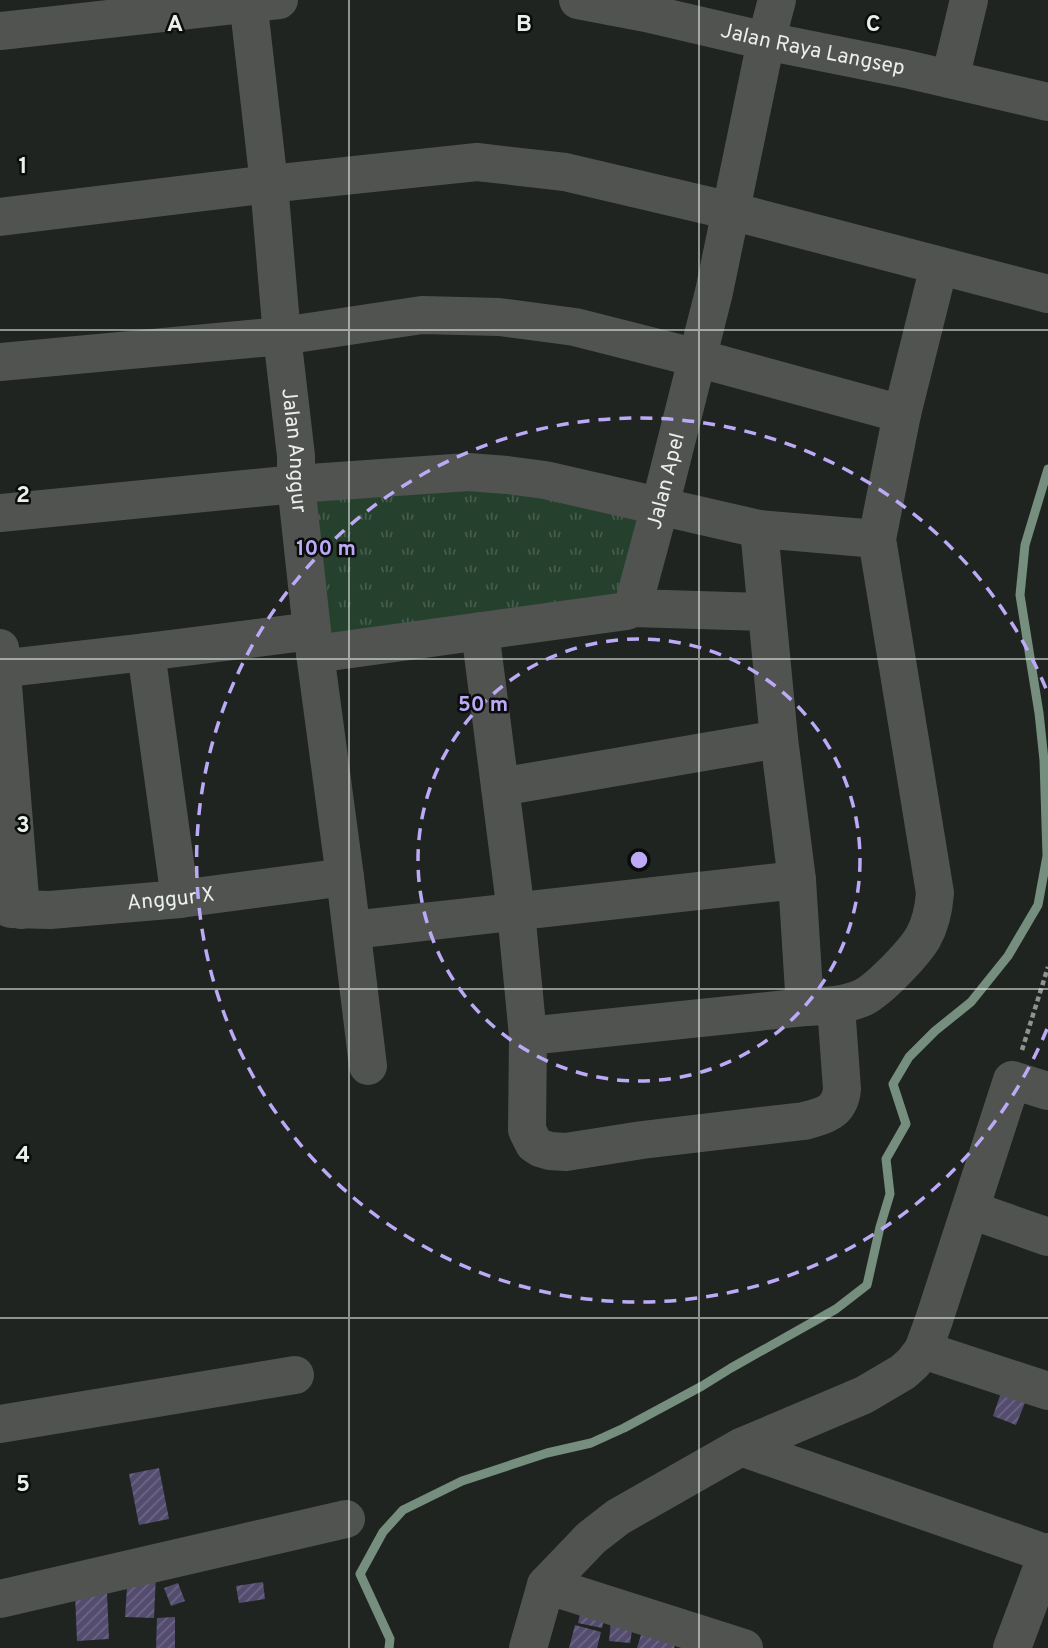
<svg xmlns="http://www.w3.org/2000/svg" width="1048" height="1648" viewBox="0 0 1048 1648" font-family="Overpass,sans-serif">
	<defs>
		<pattern id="grass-tufts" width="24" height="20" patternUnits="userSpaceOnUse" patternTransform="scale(1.75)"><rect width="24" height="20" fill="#26402e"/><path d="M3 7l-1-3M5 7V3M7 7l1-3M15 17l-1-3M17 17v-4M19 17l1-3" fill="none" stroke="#465c4c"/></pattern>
		<pattern id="building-hatch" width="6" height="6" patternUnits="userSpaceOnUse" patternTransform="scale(1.75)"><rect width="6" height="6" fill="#544c6e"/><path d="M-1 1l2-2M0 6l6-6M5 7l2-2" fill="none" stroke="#6d6683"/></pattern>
	</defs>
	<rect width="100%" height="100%" fill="#1f2420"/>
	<path fill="url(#grass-tufts)" d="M471,475L658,506L629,609L318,653L299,484Z"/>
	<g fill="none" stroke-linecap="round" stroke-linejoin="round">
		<path stroke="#758e7d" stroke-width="9" d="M389,1648L390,1639L360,1574L383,1532L403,1510L462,1481L547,1453L591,1443L624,1428L702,1386L731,1368L836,1309L867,1285L880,1227L890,1194L886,1159L906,1124L893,1084L909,1057L935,1031L971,1002L1008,956L1038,905L1047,856L1044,760L1039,713L1020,595L1025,545L1048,469"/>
	</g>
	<path fill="url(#building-hatch)" d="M1004,1384L1029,1393L1016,1425L993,1416Z
		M159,1468L169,1519L139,1525L129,1474Z
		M128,1573L156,1574L154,1618L125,1617Z
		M263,1582L265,1599L239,1603L236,1586Z
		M178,1583L185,1601L171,1606L164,1588Z
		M107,1593L109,1639L77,1641L75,1595Z
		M581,1610L605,1615L602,1628L578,1623Z
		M175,1617V1648H156L157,1618Z
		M611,1622L633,1625L630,1643L609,1641Z
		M575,1625L601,1632L597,1648H569Z
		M644,1625L678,1635L674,1648H637Z"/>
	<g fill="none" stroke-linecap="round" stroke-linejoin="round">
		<path stroke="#8e938f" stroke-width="4.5" stroke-dasharray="5 3.5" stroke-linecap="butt" d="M1022,1050L1048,967"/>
		<g stroke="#515351" stroke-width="38">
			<path id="s1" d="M248,0L269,184L282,336L296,456V484L312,631L345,877L368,1066"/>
			<path id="s2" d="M578,0L646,13L766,41L906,69L1048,102"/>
			<path d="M0,31L279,0"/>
			<path d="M950,79L969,0"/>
			<path d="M0,217L269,184L477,162L565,172L731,211L1048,294"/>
			<path d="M0,362L282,336L422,315L499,317L575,327L697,358L902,414"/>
			<path d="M0,513L296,484L468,472L507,475L545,480L759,529L877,539"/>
			<path d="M632,608L766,612"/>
			<path d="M480,631L516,912L528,1036L527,1130L534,1144L540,1148L550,1151L566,1152L642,1140L804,1121C824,1116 840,1112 842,1089L836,1006"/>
			<path d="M0,648L21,910"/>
			<path d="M146,652L180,899"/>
			<path id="s3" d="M315,654L627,611L633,606L660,506L714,292L766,41L777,0"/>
			<path d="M0,669L146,652L312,631"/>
			<path d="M500,787L779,739"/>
			<path id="s4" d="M0,900L4,906L11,909L50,910L180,899L345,877"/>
			<path d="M352,930L797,880"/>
			<path d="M805,1007C825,1006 845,1006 864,997C875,991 884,982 893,973C920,946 932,932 935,893L877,539L902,414L939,266"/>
			<path d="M528,1036L805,1007L797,880L779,739L759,529"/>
			<path d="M971,1210L1048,1237"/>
			<path d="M923,1350L1048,1391"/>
			<path d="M0,1424L295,1375"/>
			<path d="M741,1447L1048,1554"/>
			<path d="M546,1585L591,1538L618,1517L741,1447L864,1395L903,1372L913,1363L923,1350L934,1320L1012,1080L1048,1091"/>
			<path d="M0,1599L346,1519"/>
			<path d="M528,1648L546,1585L744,1648"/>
			<path d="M1012,1648L1048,1552"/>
		</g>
	</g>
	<path fill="none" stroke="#ebefec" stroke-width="2" stroke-opacity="0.55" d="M349,0V1648M699,0V1648M0,330H1048M0,659H1048M0,989H1048M0,1318H1048"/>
	<g fill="none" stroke="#bcaaf6" stroke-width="3.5" stroke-dasharray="12 9">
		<circle cx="639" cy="860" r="221"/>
		<path d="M1047 1029A442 442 0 1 1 1047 691"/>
	</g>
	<g text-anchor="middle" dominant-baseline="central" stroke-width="5" stroke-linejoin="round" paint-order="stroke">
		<g font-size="21" fill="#ebefec" stroke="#0a0d0b">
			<text stroke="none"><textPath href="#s2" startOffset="240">Jalan Raya Langsep</textPath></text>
			<text stroke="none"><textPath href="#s1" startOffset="453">Jalan Anggur</textPath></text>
			<text stroke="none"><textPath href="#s3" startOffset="452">Jalan Apel</textPath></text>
			<text stroke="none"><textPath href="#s4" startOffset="175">Anggur X</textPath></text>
		</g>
	</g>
	<g font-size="23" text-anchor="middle" font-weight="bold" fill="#ebefec" stroke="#0a0d0b" stroke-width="5" stroke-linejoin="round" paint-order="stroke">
		<text x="175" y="31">A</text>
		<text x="524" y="31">B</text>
		<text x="873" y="31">C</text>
		<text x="23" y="173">1</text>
		<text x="23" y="502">2</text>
		<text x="23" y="832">3</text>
		<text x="23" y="1162">4</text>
		<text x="23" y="1491">5</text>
	</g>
	<circle cx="639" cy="860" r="10" fill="#bcaaf6" stroke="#0a0d0b" stroke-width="3.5"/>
	<g font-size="21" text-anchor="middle" font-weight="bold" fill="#bcaaf6" stroke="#0a0d0b" stroke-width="5" stroke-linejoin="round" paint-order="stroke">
		<text x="326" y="555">100 m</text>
		<text x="483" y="711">50 m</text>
	</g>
</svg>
